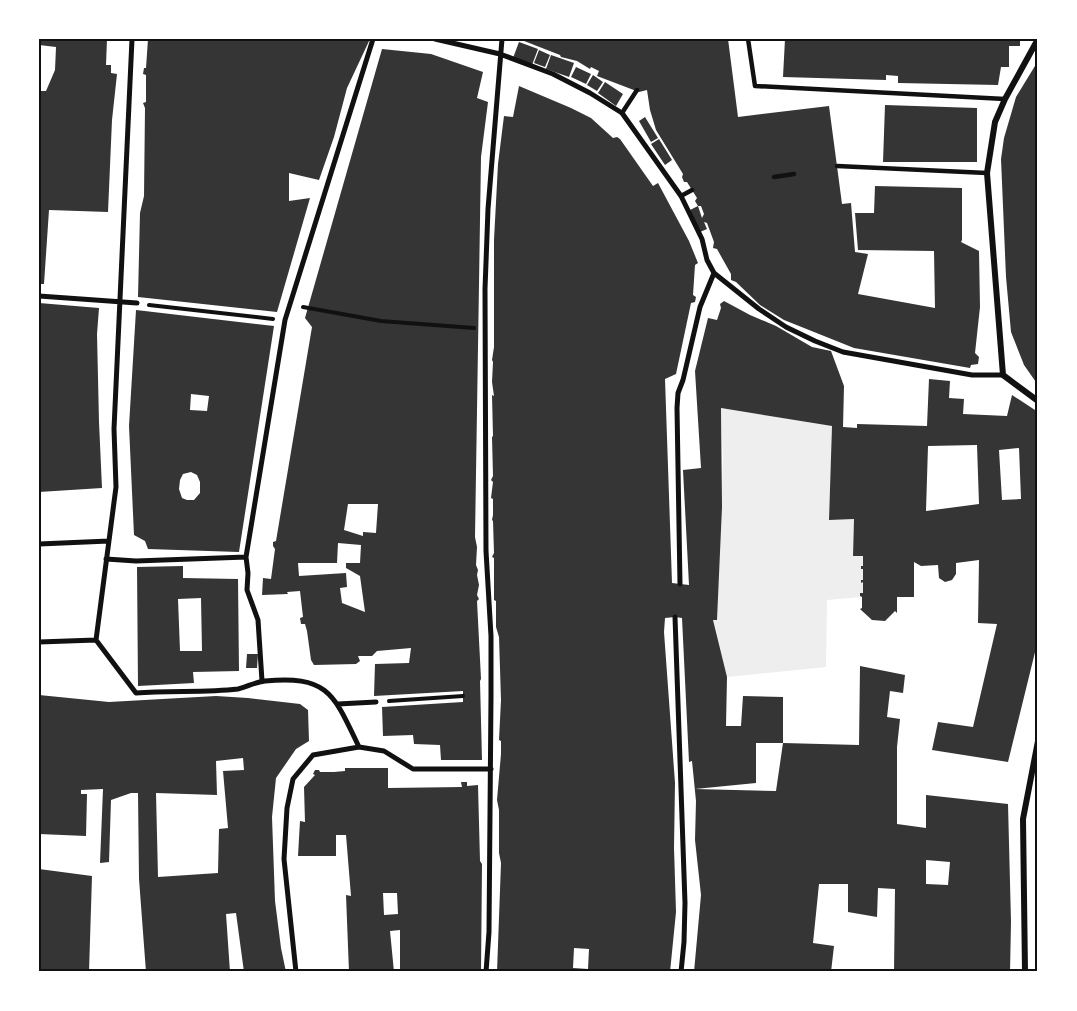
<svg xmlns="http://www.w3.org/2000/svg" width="1077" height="1011" viewBox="0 0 1077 1011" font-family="Mulish,sans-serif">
	<rect width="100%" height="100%" fill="#fff"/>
	<path fill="#eee" d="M721,408L832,426L829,520L854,519L853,555L863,556V566L861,569H863V580L861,582H863V593H860V596L862,597L827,600L826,667L727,677L713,620H717L723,460Z"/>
	<path fill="#353535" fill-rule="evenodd" d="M39,39H107L106,65H111V73L117,74L112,120L108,212L49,210L44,284H39V91H46L55,70L56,47L39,45Z
		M148,39H370L347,88L334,137L319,180L289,173V201L310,198L277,312L138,297L140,213L144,196L145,108L143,103L146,102V75L143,74L144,68H146Z
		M519,39H728L738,117L829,106L842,204L851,203L855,252L868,254L858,294L935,308L934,251L858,250L855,213H874L875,186L962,188V240L961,242L979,251L980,307L975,353L979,357L978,364L971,365L970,368L854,348L784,320L760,305L736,282L731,280V274L717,249L713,248L714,242L707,223L704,222L707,229L700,232L690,210L698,206L702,218L704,214L701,206H698L695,201L697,198L687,182H684L682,177L683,174L656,130L650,110L647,90L639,92L597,76L599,71L591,67L590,69L577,61L561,57L560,55Z
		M785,39H1020V46H1009V67H1001L998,85L898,83V76L886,75V80L783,77Z
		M519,42L538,49L532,65L513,58Z
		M382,49L431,54L483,72L477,98L488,102L481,157L475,537L477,547L476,565L478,570L477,575L479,585L477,595L479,599L477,601L481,679L480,681L482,760H441L440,745L414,744L413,735L383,736L382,707L463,702V691L374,696L375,664L409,663L411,648L377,651L372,656H358L360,661L356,664L314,665L311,660L307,631L305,624H301L300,618L303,617L300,591L287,592L288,594L262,595L263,578L271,579L275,549L273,546V542L276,541L312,327L305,318ZM348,504H378L376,533L363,532V536L344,530ZM338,543L361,545L360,563H346V568L360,576L365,612L342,603L340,588L347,587L346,573L299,576L298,563H337Z
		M539,50L550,55L545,67L534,63Z
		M551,55L574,63L569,77L546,69Z
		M1038,61V385L1024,365L1011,332L1006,277L1001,159L1004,138L1016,97Z
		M576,67L591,74L586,84L571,77Z
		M593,75L603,82L597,91L587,85Z
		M605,82L623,94L616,106L598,93Z
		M519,86L571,108L591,118L613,138L617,137L620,139L653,186L658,183L689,241L698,263L695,265L693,295L696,297L695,302L691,303L676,374L665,379L672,583L689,585L683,470L701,468L695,371L708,318L717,320L721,308L720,304L724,301L750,315L776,326L812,347L831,351L844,386L843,427L857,428V424L927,426L929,379L950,381L949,398L964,399L963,414L1007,416L1012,395L1038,412V640L1008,762L932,750L938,722L973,727L997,624L978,623L979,560L956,563V574L952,580L945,582L939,578L938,565L921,566L914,562V597H897V613L895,611L885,621L872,620L860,609L862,608V597L860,596V593H863V582L861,583V580H863V569H861V566H863V556H853L854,519L829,520L832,426L721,408L722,507L717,620H713L727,677L726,726H741L743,696L783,697V743H756V783L695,789L776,791L783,743L859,745L860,666L905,675L903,693L890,691L887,717L900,719L897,747V824L926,828V795L1008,804L1011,922L1010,972H894L895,889L878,888L877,917L848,912V884H819L813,943L834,946L831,972H694L701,895L695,840L696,801L692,761L689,762L682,618L675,617L665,618L664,632L675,783L674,848L676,912L670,972H497L501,863L499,853V810L497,800L501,754V741L499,740L501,700L499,637L496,627V601L494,600V558L492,557L494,553L493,521L492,520L493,515V499L491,498L493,482L491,480L493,476L492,437L493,436L492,395L494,396L492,382L493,362L492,360L494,347V240L498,164L504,116L513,117ZM977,445L979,504L926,511L928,446ZM1019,448L1021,499L1002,500L999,450ZM926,860L950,862L948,885L926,884ZM574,948L589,949L588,969L573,968Z
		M885,105L977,108V162H883Z
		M645,117L658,138L651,142L639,121Z
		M659,139L672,160L665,165L651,144Z
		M39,303L99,308L97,334L99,422L102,488L39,492V470H41Z
		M136,310L274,326L239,552L148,549L145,541L134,535L129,426ZM191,394L209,396L207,411L190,410ZM191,472L197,475L200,482V493L194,500H187L182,498L179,489L180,480L183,474Z
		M183,566V578L238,579L239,671L193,672L194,683L138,686L137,567ZM201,598L202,651H180L178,599Z
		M247,654H258L257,668H246Z
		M39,695L109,702L216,696L248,698L300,704L308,710L309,741L296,749L276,778L272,817L275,901L281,948L286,972H244L236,913L226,914L230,972H146L139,879L138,793H131L111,800L109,862L100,863L103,789L81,790V794H87L86,836L39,834ZM243,758L244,770L223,771L228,828L219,829L218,873L158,877L156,793L217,795L216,761Z
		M345,768H388V788L462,787L461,782H467V786L478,785L480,861L482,864L481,972H394L400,970V930L390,931L394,972H349L346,895L351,896L346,835H336V856H298L300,821L305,822L304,787L315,775L313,774L315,770H319L320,772H334L345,771ZM383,893H397L398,914L384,915Z
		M1037,831L1038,870H1036L1035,841Z
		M39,869L92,876L89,972H39Z"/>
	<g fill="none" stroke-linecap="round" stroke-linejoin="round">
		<path stroke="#111" stroke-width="4" d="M149,305L273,319
			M303,307L381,321L474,328
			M389,701L463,696"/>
		<path stroke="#111" stroke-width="4.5" d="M748,39L755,86L1005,99
			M622,113L637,90
			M837,166L987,173
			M774,177L794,174
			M681,196L692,190"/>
		<path stroke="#111" stroke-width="5" d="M132,39L114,429L116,487L96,640L136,693C170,690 204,693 238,689C247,687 255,682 265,681C329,675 334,695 359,747L384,751L413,769H491
			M435,39L500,54L553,74L590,93L622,113L681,196L702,239L707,260L714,273L759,309L786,327L815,341L843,352L972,375H1003
			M39,296L137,303
			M39,544L109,541
			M106,559L136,561L246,557
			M680,584L677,408L678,393L683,380L700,307L714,273
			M675,617L685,903L684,942L681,972
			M39,642L96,640
			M262,681L258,620L247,590L248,573L246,557L285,320L373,39
			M338,704L376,702
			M296,972L284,859L287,808L293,779L313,755L359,747
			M486,972L489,932L491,696V636L486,551L485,289L488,209L502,39"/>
		<path stroke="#111" stroke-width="6" d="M1038,39L1005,99L995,122L987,173L1003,375L1038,401
			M1025,972L1023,819L1038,741"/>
	</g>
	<rect width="1077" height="1011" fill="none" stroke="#ffffff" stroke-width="81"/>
	<rect x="40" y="40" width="996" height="930" fill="none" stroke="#111" stroke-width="2"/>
</svg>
